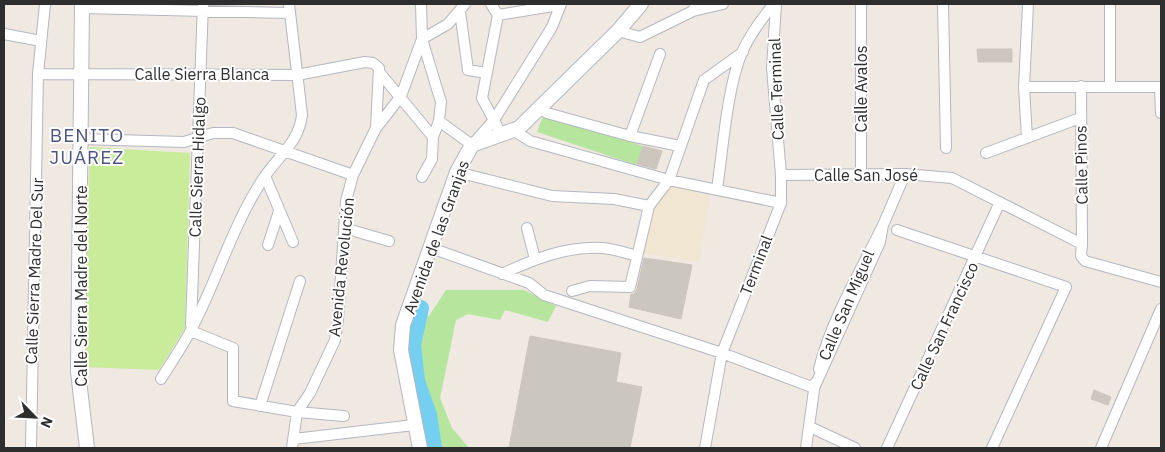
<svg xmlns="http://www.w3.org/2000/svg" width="1165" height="452" viewBox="0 0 1165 452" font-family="'IBM Plex Sans',sans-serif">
	<rect width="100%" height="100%" fill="#efe9e1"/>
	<path fill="#f0e6d1" d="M670,186L710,196L699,262L643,253L653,209Z"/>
	<path fill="#b6e59e" d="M544,113L643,146L636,165L537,132Z
		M446,290H524L556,306L548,322L505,310L500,320L468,314L456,320L440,398L452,428L469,448H437L431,416L420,380L416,346L423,315L429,316Z"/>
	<path fill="#c9ec9a" d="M90,147L190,153L185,328L159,370L82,367Z"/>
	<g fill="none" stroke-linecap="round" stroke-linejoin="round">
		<path stroke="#75cff0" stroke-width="16" d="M421,308L413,345L417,381L429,415L434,448"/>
	</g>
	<path fill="#cbc7bf" stroke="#cbc5ba" d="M977,49H1012V62H978Z
		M643,146L662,151L656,169L637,164Z
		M644,258L692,265L681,319L629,307L631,294H634L637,289Z
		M530,336L621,353L616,382L642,387L630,448H509Z
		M1094,390L1111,397L1108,405L1091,399Z"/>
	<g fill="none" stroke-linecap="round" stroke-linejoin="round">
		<defs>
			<path id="street" d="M421,4L422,39L441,102L439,121L433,137L432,159L422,177
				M491,4L498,15
				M861,4V175
				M943,4L946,148
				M1110,4V86
				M82,8L289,13
				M693,11L723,4
				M460,12L468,70L487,73
				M498,15L482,98L501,134
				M498,15L559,5
				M618,31L640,37L693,11L696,4
				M4,34L41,41
				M422,39L448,24L465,4
				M380,73L433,137
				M38,74L297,75L365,62L373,63L379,68L376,128L353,175L346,201L338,320L335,340L310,393L297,412L292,448
				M1081,86L1082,244
				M1024,87H1161
				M1160,87L1161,113
				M539,108L547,113L630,136L680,146
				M439,121L472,145L494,120L552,27L561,4
				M377,127L401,96L422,39
				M513,130L530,141L669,180L781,203
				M630,136L660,54
				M1027,138L1024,87L1028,4
				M81,139L184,142L213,133H233L353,175
				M986,153L1080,118
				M457,172L552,196L614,199L649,206
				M781,175L905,174L952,178L1082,244L1081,256L1085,261L1161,282
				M265,176L293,242
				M717,189C723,149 727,88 742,52C750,35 762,18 774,4
				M344,228L389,241
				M527,228L535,259
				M897,230L1066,287L992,448
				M268,245L279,211
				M431,248L529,283L544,295L722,353L814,388L880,242L883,225
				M502,274C534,259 566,246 603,248C614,249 626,253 637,256
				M572,291L590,286L630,287L649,206L669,180L704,80L743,52
				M191,325L203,4
				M191,331L233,348V401L297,412L344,416
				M819,369C832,317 861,271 884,223C891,207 898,190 905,174
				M161,379C171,363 182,347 191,330C217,281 232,226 263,179C277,157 299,143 302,115L289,4
				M260,406L300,281
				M810,427L855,448
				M294,439L414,425
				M31,448L38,74L45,4
				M705,448L722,353L781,203V175L772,68L776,4
				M806,448L815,383
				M887,448L1000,202
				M1101,448L1161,309"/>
			<path id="secondary" d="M82,4L78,372L87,448
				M420,448L401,350L403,325L457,172L472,145L519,128L618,31L641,4"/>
		</defs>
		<use href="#street" stroke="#b4b7c1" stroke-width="12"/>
		<use href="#secondary" stroke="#b4b7c1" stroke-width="16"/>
		<use href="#street" stroke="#fff" stroke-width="10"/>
		<use href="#secondary" stroke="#fff" stroke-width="14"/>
	</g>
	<g text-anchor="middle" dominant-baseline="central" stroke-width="4" stroke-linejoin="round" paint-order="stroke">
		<g font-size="16" fill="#2e2e2e" stroke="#fff">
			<text x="202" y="74">Calle Sierra Blanca</text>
			<text transform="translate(776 89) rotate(-92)">Calle Terminal</text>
			<text transform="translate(861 89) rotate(-90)">Calle Avalos</text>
			<text transform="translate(1081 165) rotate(-91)">Calle Pinos</text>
			<text transform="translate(197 167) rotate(-88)">Calle Sierra Hidalgo</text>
			<text x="866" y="175">Calle San José</text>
			<text transform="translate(436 237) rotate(-70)">Avenida de las Granjas</text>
			<text transform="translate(756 265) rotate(-69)">Terminal</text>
			<text transform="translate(341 267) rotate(-84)">Avenida Revolución</text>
			<text transform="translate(34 271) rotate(-88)">Calle Sierra Madre Del Sur</text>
			<text transform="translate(81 286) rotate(-90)">Calle Sierra Madre del Norte</text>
			<text transform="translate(846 305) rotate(-67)">Calle San Miguel</text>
			<text transform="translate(944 326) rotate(-65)">Calle San Francisco</text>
		</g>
		<g font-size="19" letter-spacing="1" fill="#4d5680" stroke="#fff">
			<text x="87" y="135">BENITO<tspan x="87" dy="22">JUÁREZ</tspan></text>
		</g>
	</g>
	<rect width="1165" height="452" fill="none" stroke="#2e2e2e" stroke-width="10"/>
	<g transform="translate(35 417) rotate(114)" stroke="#ffffff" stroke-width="4" paint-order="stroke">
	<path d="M0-4L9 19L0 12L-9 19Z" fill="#2e2e2e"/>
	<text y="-8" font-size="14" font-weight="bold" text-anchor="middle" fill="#2e2e2e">N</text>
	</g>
</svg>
